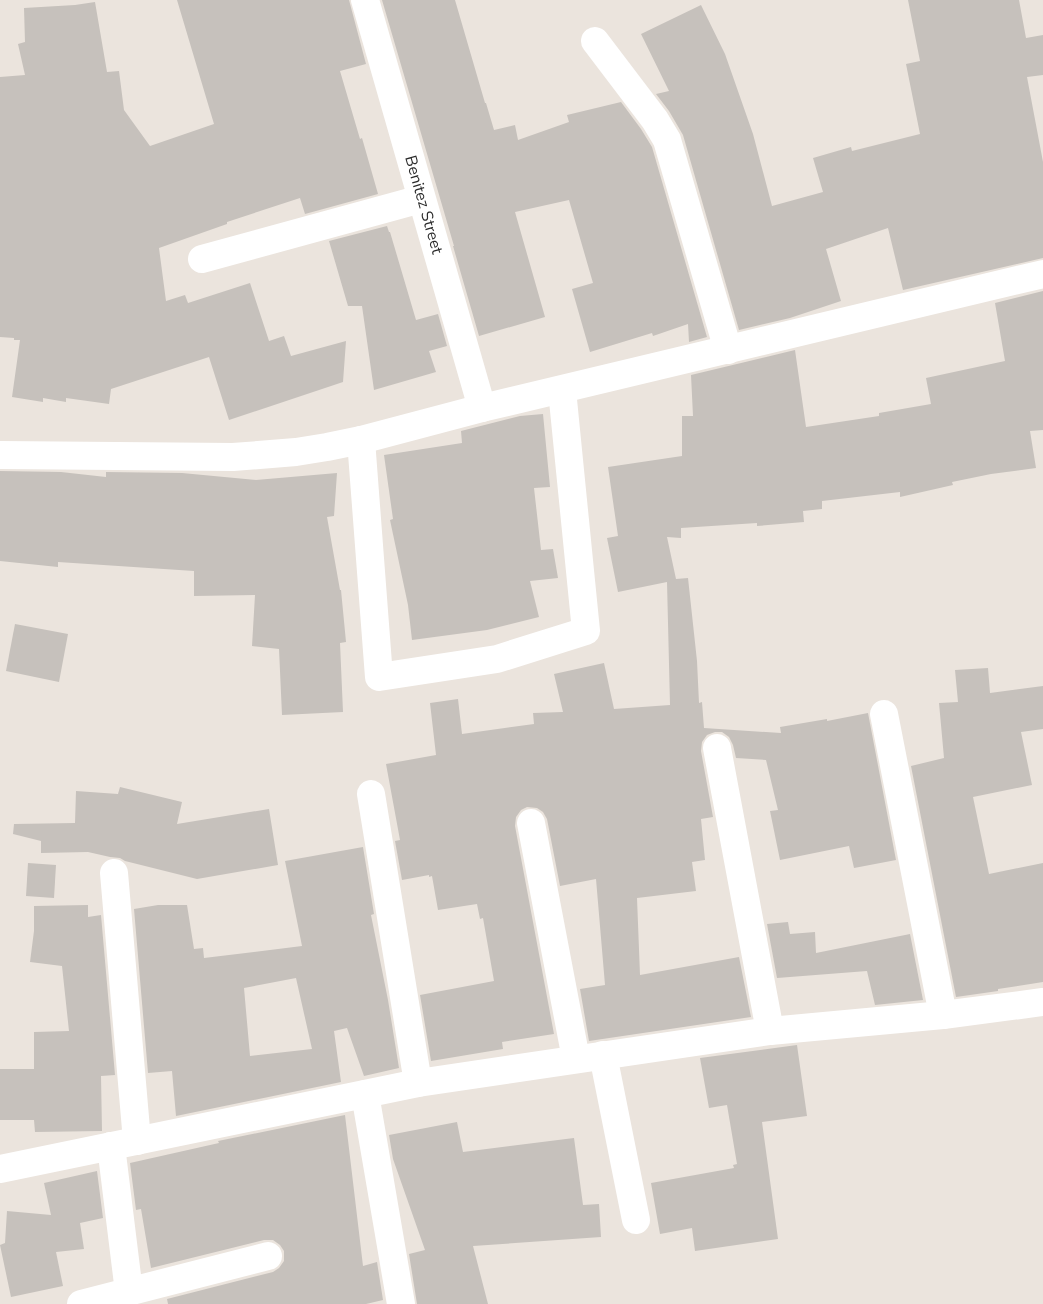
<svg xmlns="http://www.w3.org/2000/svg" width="1043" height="1304" font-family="'Nunito Sans',sans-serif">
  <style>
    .building { fill: #c6c1bc; fill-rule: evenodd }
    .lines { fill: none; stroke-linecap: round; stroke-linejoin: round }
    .minor { stroke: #fff; stroke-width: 28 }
    .labels { text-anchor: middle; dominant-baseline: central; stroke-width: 6; stroke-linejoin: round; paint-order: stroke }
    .street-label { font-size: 16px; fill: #2a2a2a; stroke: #fff }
  </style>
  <rect width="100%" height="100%" fill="#ebe4dd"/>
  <!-- building -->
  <g class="building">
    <path d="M177,0h172l17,64 -26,7 20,68 2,-1 16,56 -73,20 -5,-16 -73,24v2l-68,24 7,53 19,-6 3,8 62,-20 19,58 15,-5 7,20 55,-15 -3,41 -114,38 -20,-63 -98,32 -2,15 -43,-6v4l-23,-4v4l-31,-5 8,-57h-6v-2l-14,-1v-260l25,-2 -7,-31 7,-2 -1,-34 51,-3 20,-3 12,70 12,-1 5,39 26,36 64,-22z"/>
    <path d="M382,0h73l30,103h1l8,27 21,-5 3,15 51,-18 -2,-7 54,-13 20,27 11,18 55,190 -18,5 -1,-18 -35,12 -1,-3 -62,19 -18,-63 21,-6 -24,-83 -54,12 30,105 -66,19 -26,-90h1z"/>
    <path d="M908,0h111l7,38 17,-3v40l-16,2 16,85v96l-140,32 -15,-62 -62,21 15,52 -51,17 -51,12 -56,-195 -14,-24 -13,-17 13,-3 -28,-57 60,-29 24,49 28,80 19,72 51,-14 -10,-34 38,-11 1,4 68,-17 -14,-70 14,-3z"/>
    <path d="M387,226l2,6h1l26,88 22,-6 9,32 -18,5 7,21 -62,18 -12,-84h-14l-19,-65z"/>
    <path d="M1043,291v139l-13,1 6,37 -45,6 -39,8 1,3 -53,12v-5l-78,9v8l-19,2 1,11 -47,4v-3l-76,5v10l-14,-1 9,42 12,-1 9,83 2,42 3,-1 2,26 77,5 -1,-6 47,-8v2l41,-8 28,147 -42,8 -5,-22 -69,14 -10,-49 8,-1 -12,-50 -30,-2 -3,-13 -4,-8 -7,-5h-7l-8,3 -5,7 -1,9 12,66 -12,2 4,41 -13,2 4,29 -59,7 3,77 99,-18 12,60 -162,24 -9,-52 25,-4 -9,-106 -36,7 -13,-67 -4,-7 -6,-4 -10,-1 -6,3 -5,7 -1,9 39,208 -52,8 1,7 -72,12 -11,-66 74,-14 -11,-63 -3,1 -3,-15 -39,6 -6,-34 -3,1v-2l-27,5 -7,-39 5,-1 -14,-76 50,-9 -6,-52 28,-4 4,35 72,-10 -1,-11 30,-1 -9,-38 50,-11 10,46 56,-4 -3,-123 -49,10 -11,-54 11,-2 -10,-69 74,-11v-40h11l-2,-41 104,-25 11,77 73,-11v-3l52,-9 -5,-26 79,-17 -10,-58z"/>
    <path d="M543,414l7,73 -16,1 7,62 12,-1 5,29 -28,3 9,36 -52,13 -75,10 -4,-35 -18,-85 3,-1 -9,-64 78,-12 -1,-12 59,-15z"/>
    <path d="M0,471l61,1 45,5v-5l76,1 74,7 81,-7 -3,43 -7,1 13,73h1l5,52 -6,1 3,69 -61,3 -3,-66 -27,-3 3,-51 -61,1v-25l-136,-9v5l-58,-6z"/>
    <path d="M15,624l53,10 -9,48 -53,-11z"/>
    <path d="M988,668l2,25 53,-7v43l-22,3 11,53 -59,12 16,77 54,-11v119l-45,7v2l-42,6 -45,-231 33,-8 -5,-55 19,-1 -3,-32z"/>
    <path d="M120,787l62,15 -5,22 92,-15 9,56 -81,14 -72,-18 -5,-3 -10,-1 -22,-5 -47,1v-12l-28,-7 1,-10 61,-1 1,-32 42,3z"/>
    <path d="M363,847l11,67 -3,1 17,85 11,68 -35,8 -17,-48 -13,3 7,51 -165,34 -4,-45 -24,2 -14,-164 24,-4h29l7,44 9,-1 1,10 98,-12 -17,-85zM296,978l16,71 -62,7 -6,-68z"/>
    <path d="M28,863l28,2 -2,33 -28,-2z"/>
    <path d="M88,905v12l13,-2 14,160 -14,1 1,55 -67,1 -1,-12h-34v-51h34v-37l35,-1 -7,-65 -32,-4 4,-31v-25z"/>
    <path d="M788,922l2,12 25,-2 1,21 94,-19 13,66 -48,5 -8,-34 -90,7 -10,-54z"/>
    <path d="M797,1045l10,71 -45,6 16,117 -83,12 -3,-23 -32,6 -9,-51 83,-15 -1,-3 4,-1 -10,-59 -18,3 -9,-50z"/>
    <path d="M345,1115l18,151 14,-4 6,38 -17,4h-198l-1,-5 106,-27 6,-4 5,-7v-10l-4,-6 -7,-5h-9l-113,28 -10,-59 -5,1 -6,-47 89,-20 -1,-2z"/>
    <path d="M457,1122l6,30 111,-14 9,67 16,-1 2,33 -128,9 15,58h-71l-8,-50 16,-4 -32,-91 -4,-24z"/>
    <path d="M97,1171l6,47 -23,5 4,26 -28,3 7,34 -52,11 -11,-52 5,-2 2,-32 44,4 -7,-32z"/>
  </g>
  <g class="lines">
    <!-- minor -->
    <g class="minor">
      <path id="s1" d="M365,0l117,408"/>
      <path d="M595,41l60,79 12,20 61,210"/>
      <path d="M202,259l219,-60"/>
      <path d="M361,440l18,237 118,-18 89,-28 -24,-241"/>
      <path d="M0,455l233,2 63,-5 31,-5 34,-7 121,-32 561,-134"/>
      <path d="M884,714l59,301"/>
      <path d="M717,748l53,283"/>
      <path d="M371,794l47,289"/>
      <path d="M531,823l45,236"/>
      <path d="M114,873l23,268"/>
      <path d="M603,1055l33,165"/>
      <path d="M365,1094l36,210"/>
      <path d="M111,1146l18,146"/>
      <path d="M0,1169l418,-86 352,-52 173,-16 100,-13"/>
      <path d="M81,1304l187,-48"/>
    </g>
  </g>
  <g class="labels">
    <!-- street labels -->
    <g class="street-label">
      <text stroke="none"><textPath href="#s1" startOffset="213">Benitez Street</textPath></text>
    </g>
  </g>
</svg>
